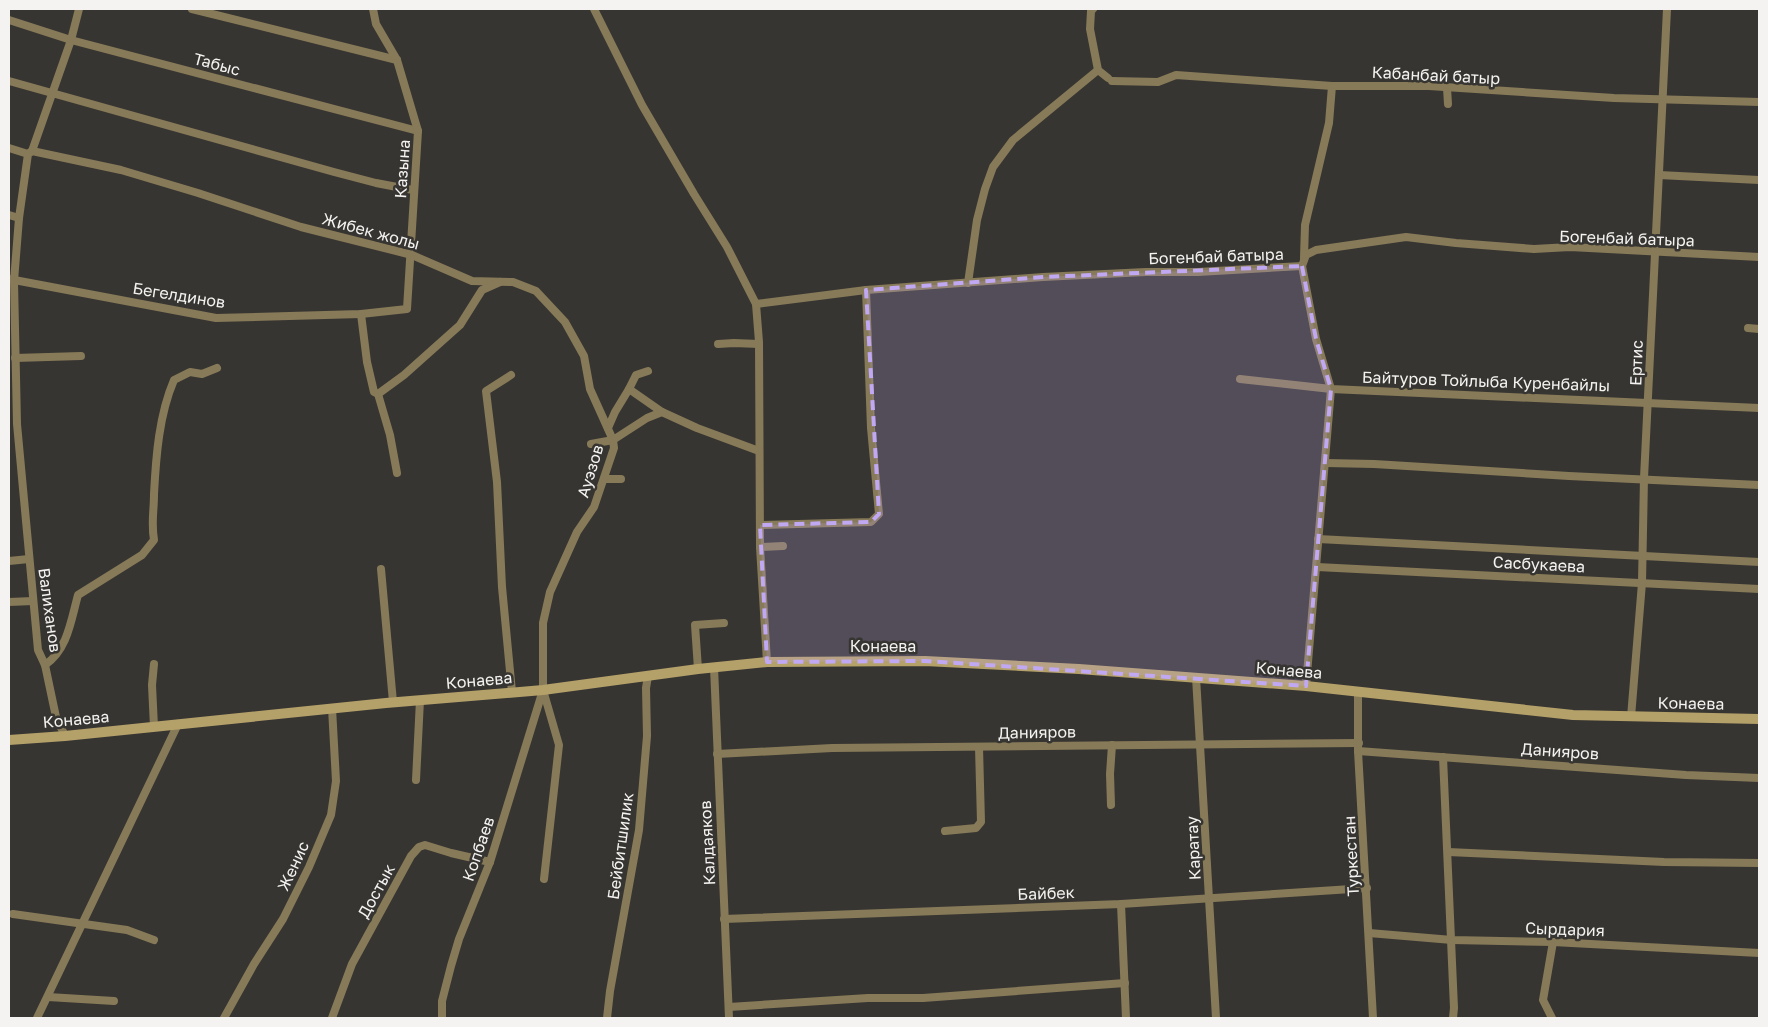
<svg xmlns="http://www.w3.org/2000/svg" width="1768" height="1027" font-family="'Golos Text',sans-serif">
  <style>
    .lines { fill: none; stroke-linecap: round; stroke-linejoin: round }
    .street { stroke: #877a58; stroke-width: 8 }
    .secondary { stroke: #b4a069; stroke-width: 10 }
    .marked { fill: #c1a8f3; fill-opacity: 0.2; stroke: #c1a8f3; stroke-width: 4; stroke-dasharray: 10 6; stroke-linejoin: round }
    .labels { text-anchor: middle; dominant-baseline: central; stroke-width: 5; stroke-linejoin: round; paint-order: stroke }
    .street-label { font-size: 16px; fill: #f4f3f1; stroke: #373532 }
  </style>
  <rect width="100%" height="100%" fill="#373532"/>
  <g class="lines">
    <!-- street -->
    <g class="street">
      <path d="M192,9l205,51"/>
      <path d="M594,9l48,96 52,89 33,53 29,57 3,38 1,205 7,115"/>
      <path d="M1093,9l-2,2 -1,18 8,41 10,8"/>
      <path d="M9,20l62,20 347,91"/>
      <path d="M9,81l325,91 42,11 37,7"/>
      <path d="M1112,81l46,1 18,-7 156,11h97l185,12 145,4"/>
      <path d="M1447,88l1,16"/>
      <path d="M9,148l19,6"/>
      <path d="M32,151l89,19 77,23 103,34 111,28 60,26 41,1 23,9 29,31 19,34 6,33 23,51 -22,4"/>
      <path d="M1659,175l100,5"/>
      <path d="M9,215l10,3"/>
      <path d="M1304,258l1,-33 24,-102 3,-37"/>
      <path d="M1302,266l4,-11 10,-5 90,-13 50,6 78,6 36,-2 189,10"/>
      <path d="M1302,266l14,73 15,50 -25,297"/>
      <path d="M9,279l207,39 145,-4 46,-5 11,-178 -21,-71 -21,-36 -3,-15"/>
      <path d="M968,283l9,-63 8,-31 8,-22 20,-27 85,-70"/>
      <path d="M756,304l110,-14 177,-13 103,-5h52l104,-6"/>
      <path d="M361,314l6,48 7,30 4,2 12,41 7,38"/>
      <path d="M1748,328l11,1"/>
      <path d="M718,344l16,-1 25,1"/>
      <path d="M15,358l66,-2"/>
      <path d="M511,375l-25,16 11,91 5,105 10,105"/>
      <path d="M1240,379l91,10 428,19"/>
      <path d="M629,389l7,-14 12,-4"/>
      <path d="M378,394l26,-19 56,-50 22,-35 18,-8"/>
      <path d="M608,428l7,-16 14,-23 33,23"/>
      <path d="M1326,463l48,1 195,12 190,9"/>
      <path d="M604,479h17"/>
      <path d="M760,525l111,-3 8,-8 -8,-86 -5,-138"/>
      <path d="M1318,539l441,23"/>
      <path d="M760,547l23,-1"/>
      <path d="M9,561l20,-2"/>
      <path d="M1317,567l442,22"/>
      <path d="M381,569l12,133"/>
      <path d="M9,602l24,-1"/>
      <path d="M154,664l-2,21 2,42"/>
      <path d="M45,665c23,-16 26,-45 33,-70l64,-40 12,-15c-3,-18 0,-28 0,-46 2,-38 5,-79 20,-114l16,-8 12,2 15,-6"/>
      <path d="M714,667l15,351"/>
      <path d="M698,669l-3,-44 29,-2"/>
      <path d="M1196,677l20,341"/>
      <path d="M1358,692v59l15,267"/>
      <path d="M1631,717l11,-134 2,-105 23,-469"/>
      <path d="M65,736l-9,-19 -11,-52 -7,-15 -21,-226 -3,-143 5,-63 9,-64 4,-3 39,-111 8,-31"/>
      <path d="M1358,751l328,24 73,3"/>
      <path d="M717,754l115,-6 527,-5"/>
      <path d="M1443,757l11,251 -1,10"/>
      <path d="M416,780l4,-80"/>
      <path d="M1111,805l-1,-31 2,-29"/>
      <path d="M945,831l31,-3 5,-6 -2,-75"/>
      <path d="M1448,852l216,10 95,1"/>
      <path d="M544,879l15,-134 -16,-55v-67l7,-31 27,-60 17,-25 20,-59 -1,-8 34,-22 15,-6 35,16 62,23"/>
      <path d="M1121,904l5,114"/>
      <path d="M13,914l114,16 27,10"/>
      <path d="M724,919l397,-15 246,-16"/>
      <path d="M1369,933l83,7 101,2 206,11"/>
      <path d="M48,997l66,4"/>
      <path d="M729,1007l139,-9h55l202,-15"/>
      <path d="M37,1018l141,-294"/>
      <path d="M224,1018l30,-54 29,-45 26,-52 22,-52 5,-34 -4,-73"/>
      <path d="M332,1018l20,-54 59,-108 8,-9 6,-2 26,8 39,9"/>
      <path d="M442,1018v-17l9,-35 8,-27 31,-77 53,-172"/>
      <path d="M607,1018l3,-27 29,-161 8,-94 -1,-48 2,-12"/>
      <path d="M1552,1018l-9,-18 10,-58"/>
    </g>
    <!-- secondary -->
    <path class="secondary" d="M9,740l56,-4 321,-33 157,-13 155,-21 69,-7 158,-1 154,8 227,17 267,29 186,4"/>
  </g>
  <!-- marked area -->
  <path class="marked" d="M1302,266l14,73 15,50 -25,297 -381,-25 -158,1 -7,-137 111,-3 8,-8 -13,-224 177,-13z"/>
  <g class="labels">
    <!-- street labels -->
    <g class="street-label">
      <text transform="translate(217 64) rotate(15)">Табыс</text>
      <text transform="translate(1436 75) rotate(3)">Кабанбай батыр</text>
      <text transform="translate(402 169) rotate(-86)">Казына</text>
      <text transform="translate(371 231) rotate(15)">Жибек жолы</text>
      <text transform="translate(1627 238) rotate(2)">Богенбай батыра</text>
      <text transform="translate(1216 256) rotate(-2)">Богенбай батыра</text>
      <text transform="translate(179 295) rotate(9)">Бегелдинов</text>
      <text transform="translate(1636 363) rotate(-88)">Ертис</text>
      <text transform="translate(1486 381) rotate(2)">Байтуров Тойлыба Куренбайлы</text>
      <text transform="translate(590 471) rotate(-73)">Ауэзов</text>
      <text transform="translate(1539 564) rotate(3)">Сасбукаева</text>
      <text transform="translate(50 610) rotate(82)">Валиханов</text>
      <text x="883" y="646">Конаева</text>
      <text transform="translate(1289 670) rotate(5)">Конаева</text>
      <text transform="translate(479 680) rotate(-5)">Конаева</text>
      <text transform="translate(1691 703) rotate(1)">Конаева</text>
      <text transform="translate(76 719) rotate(-5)">Конаева</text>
      <text transform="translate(1037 732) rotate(-1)">Данияров</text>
      <text transform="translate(1560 751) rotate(4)">Данияров</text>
      <text transform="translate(707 843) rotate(-93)">Калдаяков</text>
      <text transform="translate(620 846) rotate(-82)">Бейбитшилик</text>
      <text transform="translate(1193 848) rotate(-93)">Каратау</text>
      <text transform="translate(478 849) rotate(-71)">Копбаев</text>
      <text transform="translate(1351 856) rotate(-93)">Туркестан</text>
      <text transform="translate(293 866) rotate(-65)">Женис</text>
      <text transform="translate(376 891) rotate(-61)">Достык</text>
      <text transform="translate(1046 893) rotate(-2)">Байбек</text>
      <text transform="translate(1565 929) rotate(2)">Сырдария</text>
    </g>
  </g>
  <!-- border -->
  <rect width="1768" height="1027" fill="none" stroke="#f4f3f1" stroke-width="20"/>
</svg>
